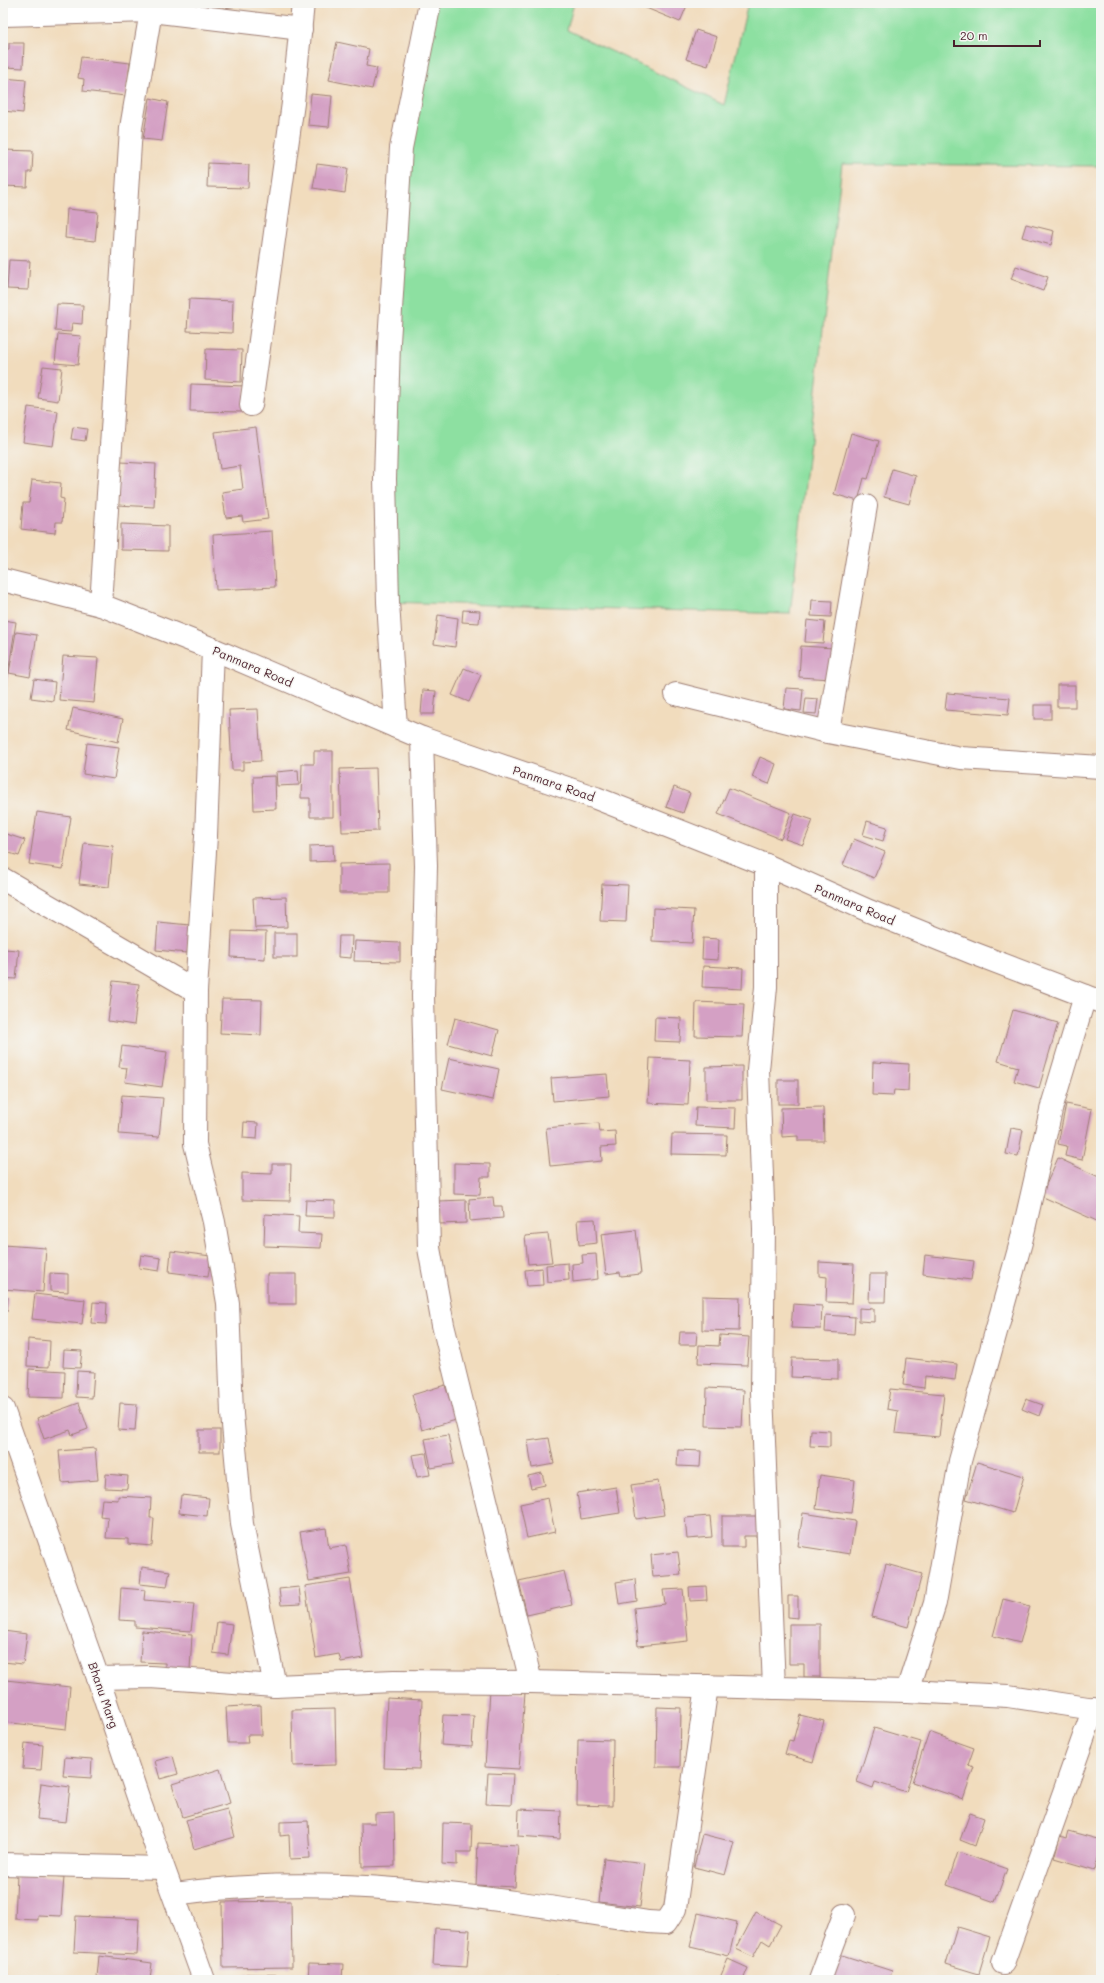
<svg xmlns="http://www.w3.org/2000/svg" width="1104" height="1983" font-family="Mali,sans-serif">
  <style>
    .green { fill: #8de0a1; stroke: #6c8066 }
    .building { fill: #d4a0c4 }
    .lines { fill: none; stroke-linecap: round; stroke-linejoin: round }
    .minor-casing { stroke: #9e7e74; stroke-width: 24 }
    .tertiary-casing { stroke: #9e7e74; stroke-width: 24 }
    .minor { stroke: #fff; stroke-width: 22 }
    .tertiary { stroke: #fff; stroke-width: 22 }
    .labels { text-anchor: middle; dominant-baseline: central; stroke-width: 3; stroke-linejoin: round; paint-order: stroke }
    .street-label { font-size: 12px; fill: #4a1f2b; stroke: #f6f6f2 }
  </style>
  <rect width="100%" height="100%" fill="#f6f6f2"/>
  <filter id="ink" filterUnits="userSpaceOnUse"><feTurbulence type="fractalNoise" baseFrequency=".025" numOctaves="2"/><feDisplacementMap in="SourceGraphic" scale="8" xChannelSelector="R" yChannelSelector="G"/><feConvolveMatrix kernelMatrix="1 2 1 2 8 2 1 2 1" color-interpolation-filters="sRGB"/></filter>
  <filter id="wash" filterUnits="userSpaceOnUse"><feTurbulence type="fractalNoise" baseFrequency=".012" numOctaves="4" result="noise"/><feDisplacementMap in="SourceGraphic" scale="16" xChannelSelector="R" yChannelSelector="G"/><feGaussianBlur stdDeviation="0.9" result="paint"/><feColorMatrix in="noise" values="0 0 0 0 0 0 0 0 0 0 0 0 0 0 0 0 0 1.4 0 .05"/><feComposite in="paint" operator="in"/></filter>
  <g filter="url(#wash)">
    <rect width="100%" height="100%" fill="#f1dcbd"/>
    <!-- green -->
    <path class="green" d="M430,3h144l-7,27 157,75 24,-102h353v163l-259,-2 -52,450 -402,-12 13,-454z"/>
    <g id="blocks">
      <!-- building -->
      <g class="building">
        <path d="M634,3h54l-8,19z"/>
        <path d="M696,30l21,7 -9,29 -22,-7z"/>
        <path d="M337,42l32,7 -3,17 11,2 -5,21 -43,-9z"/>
        <path d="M9,43h15l-1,25 -18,-1 1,-5h-3v-13h6z"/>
        <path d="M81,57l49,6 -4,33 -43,-5 1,-12 -6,-1z"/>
        <path d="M3,78l23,2 -3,33 -20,-2z"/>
        <path d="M311,94l21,2 -3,31 -21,-2z"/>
        <path d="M150,98l18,4 -6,39 -19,-2z"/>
        <path d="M3,150l30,1 -1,21h-4l-1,15 -24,-1z"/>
        <path d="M208,163l41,2 -1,23 -41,-1z"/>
        <path d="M317,164l31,4 -3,25 -32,-5z"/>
        <path d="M67,209l31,3 -3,29 -30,-3z"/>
        <path d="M1026,224l28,7 -3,14 -29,-8z"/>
        <path d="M9,260l21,1 -2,29 -21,-1z"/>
        <path d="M1016,266l32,11 -5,14 -32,-12z"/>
        <path d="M189,299l44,2 -1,32 -45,-2z"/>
        <path d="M57,304l26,1 -1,19 -10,-1 -1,9 -16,-1z"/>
        <path d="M58,334l23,2 -3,29 -23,-2z"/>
        <path d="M206,349l36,1 -1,32 -36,-2z"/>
        <path d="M43,366l19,2 -4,33 -20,-3z"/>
        <path d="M191,384l54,2 -1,26 -54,-1z"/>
        <path d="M28,407l30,4 -5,35 -30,-4z"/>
        <path d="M73,427l14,2 -2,12 -14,-2z"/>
        <path d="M256,427l12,92 -25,3 -1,-6 -16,2 -4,-26 21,-3 -3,-23 -20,3 -5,-37z"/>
        <path d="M851,433l28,8 -11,38 -4,-1 -6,23 -24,-7z"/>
        <path d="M121,462l35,2 -2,43 -36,-2z"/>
        <path d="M892,469l24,7 -7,28 -25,-7z"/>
        <path d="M32,480l29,3 -1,15 4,1 -2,23h-6l-1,11 -34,-4 2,-26h6z"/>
        <path d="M121,524l47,2v25l-47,-1z"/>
        <path d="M272,531l3,56 -59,3 -3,-55z"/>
        <path d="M812,600l20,1 -1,16 -20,-1z"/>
        <path d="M463,610l17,1 -1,12 -17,-1z"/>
        <path d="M438,615l20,3 -3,29 -21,-3z"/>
        <path d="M3,620l13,2 -11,72h-2z"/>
        <path d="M807,620l18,2 -2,21 -18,-1z"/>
        <path d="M16,632l21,3 -7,42 -21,-4z"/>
        <path d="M801,646l33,2 -2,31 -33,-2z"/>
        <path d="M63,656l35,2 -4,45 -35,-3z"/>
        <path d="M464,668l17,7 -12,27 -17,-7z"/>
        <path d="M34,679l21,3 -2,19 -22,-3z"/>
        <rect x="1057" y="685" width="18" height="22"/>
        <path d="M786,688l17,1 -2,22 -17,-2z"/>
        <path d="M423,690l13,1 -2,23h-13z"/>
        <path d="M947,693l63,5 -2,17 -63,-5z"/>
        <path d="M806,698l12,1 -2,15 -12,-1z"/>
        <rect x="1034" y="705" width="17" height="14"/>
        <path d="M73,708l50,11 -5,23 -50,-12z"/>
        <path d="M258,709l3,52 -18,1v8h-11l-3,-60z"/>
        <path d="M87,743l32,4 -5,32 -31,-5z"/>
        <path d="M314,751h19v66h-23v-19h-9l1,-34h12z"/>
        <path d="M760,757l16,7 -7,20 -17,-7z"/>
        <path d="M376,768l2,63 -36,1 -2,-63z"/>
        <path d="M298,770l1,15 -22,1 -1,-14z"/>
        <path d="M275,776l1,33 -22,1 -1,-33z"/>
        <path d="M674,787l16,6 -7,20 -17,-6z"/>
        <path d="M729,788l62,25 -10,26 -63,-25z"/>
        <path d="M37,812l34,5 -8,52 -34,-5z"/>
        <path d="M795,814l18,6 -10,25 -18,-6z"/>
        <path d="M867,821l20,6 -4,14 -20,-6z"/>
        <path d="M3,833l22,7 -6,16 -16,-5z"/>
        <path d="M854,839l31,13 -11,26 -31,-13z"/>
        <path d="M84,843l29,3 -4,41 -30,-3z"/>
        <path d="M333,845l1,16 -24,1v-16z"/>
        <path d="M389,863v30h-50v-29z"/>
        <path d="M602,884l26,1 -2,37 -26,-1z"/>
        <path d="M286,897l1,30 -32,1 -2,-30z"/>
        <path d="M653,908l41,2 -2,33 -40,-2z"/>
        <path d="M158,922l32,3 -3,28 -31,-3z"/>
        <path d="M232,931l34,1 -1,27 -34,-2z"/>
        <rect x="274" y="933" width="23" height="24"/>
        <path d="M339,936h13l-1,22 -13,-1z"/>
        <path d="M703,938l16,1 -1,21 -16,-1z"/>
        <path d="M355,941l45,2v19l-46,-1z"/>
        <path d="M3,949l16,1 -3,29 -13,-1z"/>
        <path d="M703,966l40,2 -1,21 -40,-2z"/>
        <path d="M113,981l26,3 -5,41 -26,-4z"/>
        <path d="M222,999l40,1 -1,35 -41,-2z"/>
        <path d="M696,1002l48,2 -2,33 -47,-1z"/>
        <path d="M1013,1010l45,13 -19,65 -25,-7 4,-14 -20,-6z"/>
        <path d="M655,1017l26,1 -1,24 -26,-1z"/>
        <path d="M455,1018l44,12 -7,26 -44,-12z"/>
        <path d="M122,1046l45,6 -5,35 -37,-5 2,-14 -8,-1z"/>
        <path d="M449,1058l50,11 -6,31 -51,-11z"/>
        <path d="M650,1058l40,2 -2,45 -40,-2z"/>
        <path d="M873,1062l36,2 -1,27 -14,-1 -1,6 -21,-1z"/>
        <path d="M742,1066v34h-36v-33z"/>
        <path d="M607,1074l2,22 -56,5 -2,-23z"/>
        <rect x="778" y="1080" width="20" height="24"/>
        <path d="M122,1095l41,3 -4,39 -40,-3z"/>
        <path d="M1066,1104l26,5 -10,51 -17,-4 2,-10 -9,-2z"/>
        <path d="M696,1107l40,1 -1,20 -40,-2z"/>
        <path d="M823,1107l1,34h-26v-5l-16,1 -1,-29z"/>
        <path d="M244,1122l14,1 -1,16 -14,-1z"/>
        <path d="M599,1123l1,9 15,-1 1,15 -15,1 1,14 -52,5 -4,-38z"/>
        <path d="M1011,1128l12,2 -5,26 -12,-2z"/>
        <path d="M672,1134l55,1 -1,20 -55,-1z"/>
        <path d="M1058,1158l43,20v39l-2,5 -58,-26z"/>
        <path d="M454,1163l36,1v13h-9l-1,18 -26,-1z"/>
        <path d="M272,1164h19l-1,37 -48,-1v-27l30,1z"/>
        <path d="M493,1197l1,9h8l1,12 -33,3 -1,-22z"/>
        <path d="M306,1200l29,1v16l-30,-1z"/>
        <path d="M466,1200v23l-27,1 -1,-23z"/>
        <path d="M265,1214l34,2 -1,17 24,1 -1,14 -57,-2z"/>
        <path d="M595,1219l2,24 -18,2 -2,-25z"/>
        <path d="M636,1230l5,44 -20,2 -1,-4 -14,2 -5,-40z"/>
        <path d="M548,1234l4,28 -24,2 -3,-28z"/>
        <path d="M3,1245l43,3 -3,44 -40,-3z"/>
        <path d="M171,1251l40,5 -3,21 -39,-5z"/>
        <path d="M596,1254l2,25 -25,3 -1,-18 11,-1 -1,-8z"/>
        <path d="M141,1255l20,3 -2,13 -20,-3z"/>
        <path d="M925,1255l49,6 -3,19 -48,-6z"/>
        <path d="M819,1262l35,2 -2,39 -26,-1 1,-25 -8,-1z"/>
        <path d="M568,1263l1,17 -22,2 -1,-17z"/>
        <path d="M542,1268l1,17 -16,1 -2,-16z"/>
        <path d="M50,1273l18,1v18l-18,-1z"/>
        <rect x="267" y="1274" width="29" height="30"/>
        <path d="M870,1274h16l-1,28h-16z"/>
        <path d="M35,1294l50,6 -3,24 -50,-5z"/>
        <path d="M3,1296l5,1 -1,15h-4z"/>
        <path d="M702,1296l38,1 -1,34 -37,-1z"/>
        <path d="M93,1302l14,1 -1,21 -15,-1z"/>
        <path d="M793,1304l29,2 -1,23 -30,-1z"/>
        <path d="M859,1308l15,1v13l-15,-1z"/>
        <path d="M826,1315l29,2 -1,17 -29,-2z"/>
        <path d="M680,1332h17l-1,13h-17z"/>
        <path d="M720,1335l29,2 -2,28 -49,-2 1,-18 20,1z"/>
        <path d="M28,1339l22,2 -1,26 -22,-1z"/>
        <path d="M64,1350l18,1 -2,17 -17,-1z"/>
        <path d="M792,1358l46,1v20l-47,-2z"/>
        <path d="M906,1358l51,6 -2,16 -30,-4 -1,12 -21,-3z"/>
        <path d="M29,1369l36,2 -1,27 -36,-1z"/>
        <path d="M77,1371l17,1 -2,26 -16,-1z"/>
        <path d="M445,1385l11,35 -34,10 -10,-35z"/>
        <path d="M707,1388l37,2 -2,37 -36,-1z"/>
        <path d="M890,1389l54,5 -5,43 -44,-4 3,-22 -11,-2z"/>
        <path d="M1026,1399l17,6 -4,11 -17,-7z"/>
        <path d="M79,1403l9,26 -16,6 -2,-5 -26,9 -7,-21z"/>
        <path d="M120,1403l17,1 -2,27 -17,-1z"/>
        <rect x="199" y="1430" width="21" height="22"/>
        <path d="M811,1430l19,1v16l-20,-1z"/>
        <path d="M448,1435l6,29 -23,4 -6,-29z"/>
        <path d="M549,1438l5,26 -22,4 -4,-27z"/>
        <path d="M95,1448l3,32 -36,3 -3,-32z"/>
        <path d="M678,1450l23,1 -1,16 -23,-1z"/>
        <path d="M426,1453l4,22 -13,2 -5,-22z"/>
        <path d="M977,1462l47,14 -11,37 -47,-14z"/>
        <path d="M542,1473l3,12 -14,3 -3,-12z"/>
        <path d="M106,1474l22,2 -1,13 -22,-1z"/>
        <path d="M820,1475l35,5 -4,33 -35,-4z"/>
        <path d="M658,1481l6,34 -28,4 -5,-34z"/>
        <path d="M616,1487l4,26 -39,6 -4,-26z"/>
        <path d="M181,1495l28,3 -2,18 -28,-3z"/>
        <path d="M118,1496l33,2 -1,20h4l-2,28 -24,-2v-5l-22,-1 2,-21 -8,-1 2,-17 16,1z"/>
        <path d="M548,1498l7,34 -28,6 -7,-34z"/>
        <path d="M803,1513l52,8 -5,33 -52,-8z"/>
        <path d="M710,1516l2,21 -25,2 -2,-21z"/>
        <path d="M722,1516h39v20h-17v11h-22z"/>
        <path d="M326,1528l3,20 17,-3 5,29 -42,7 -9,-49z"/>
        <path d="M678,1552l3,23 -28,2 -2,-22z"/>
        <path d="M886,1564l36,10 -14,53 -36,-10z"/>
        <path d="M142,1567l28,4 -3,16 -27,-3z"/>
        <path d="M564,1571l8,34 -45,10 -8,-34z"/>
        <path d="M350,1579l13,79 -22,4 -2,-8 -23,4 -11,-72z"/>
        <path d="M635,1579l2,22 -18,3 -3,-22z"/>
        <path d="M706,1586l1,14 -17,1 -1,-14z"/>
        <path d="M299,1587l2,17 -20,1 -2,-16z"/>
        <path d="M121,1588l24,2 -1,10 50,4 -3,27 -56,-4v-6l-16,-1z"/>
        <path d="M683,1589l5,52 -50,5 -4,-38 31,-4 -2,-14z"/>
        <path d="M788,1596h10v22l-10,-1z"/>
        <path d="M1003,1599l27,7 -10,37 -27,-7z"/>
        <path d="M217,1622l15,2 -4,31 -15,-2z"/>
        <path d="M789,1624h31v53h-16v-13h-15z"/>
        <path d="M3,1631l24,3 -4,30 -20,-2z"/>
        <path d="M142,1631l50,4 -2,35 -25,-1v-6l-25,-1z"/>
        <path d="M6,1680l64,7 -4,42 -63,-7z"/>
        <path d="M490,1691l35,2 -6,76 -34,-2z"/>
        <path d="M387,1698l35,2 -3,69 -35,-1z"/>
        <path d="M261,1705l1,30h-15l1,8h-20l-2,-36z"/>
        <path d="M657,1707l24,1 -1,59h-24z"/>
        <path d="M335,1709l1,56 -43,1 -1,-56z"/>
        <path d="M443,1715l31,1 -2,31 -31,-2z"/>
        <path d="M800,1715l24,6 -11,41 -28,-8 4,-14 4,1z"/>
        <path d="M874,1728l47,14 -15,50 -31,-10 -2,6 -16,-6z"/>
        <path d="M929,1732l45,16 -6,17 6,2 -11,32 -51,-17z"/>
        <path d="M578,1739l35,1 -1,66 -35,-1z"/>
        <path d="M25,1743l18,2 -2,25 -18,-1z"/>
        <path d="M173,1756l5,18 -18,5 -5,-18z"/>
        <path d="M65,1757l27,2 -1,19 -28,-2z"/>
        <path d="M220,1769l10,34 -47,14 -11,-33z"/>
        <path d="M488,1773l25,1 -2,31 -25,-1z"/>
        <path d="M41,1783l29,4 -4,35 -29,-3z"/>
        <path d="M227,1809l8,28 -41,12 -8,-29z"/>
        <path d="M519,1809l42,2 -1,28 -42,-3z"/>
        <path d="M394,1813l1,53 -33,1 -1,-44h14v-9z"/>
        <path d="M970,1813l14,5 -9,28 -15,-6z"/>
        <path d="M308,1821l2,37 -20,1 -1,-24 -9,1v-14z"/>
        <path d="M443,1823l29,1 -1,28h-14v13l-15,-1z"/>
        <path d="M1068,1831l33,9v7l-6,23 -41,-12 6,-22 6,2z"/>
        <path d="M702,1834l32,8 -9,33 -31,-8z"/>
        <path d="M478,1843l40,2 -3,42 -39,-2z"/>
        <path d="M958,1852l49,17 -12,33 -48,-17z"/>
        <path d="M604,1858l41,5 -5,44 -41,-5z"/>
        <path d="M17,1874l47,3 -3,39 -23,-1v5l-23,-1z"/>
        <path d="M291,1901l1,66 -69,1 -1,-66z"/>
        <path d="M756,1912l25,13 -11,20 -8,-5 -9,17 -17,-8z"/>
        <path d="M698,1913l39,9 -8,34 -39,-9z"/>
        <path d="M76,1916l63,3 -2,36 -63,-3z"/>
        <path d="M957,1927l33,10 -11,37 -33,-10z"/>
        <path d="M435,1928l35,2 -3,37 -34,-2z"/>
        <path d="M839,1954l53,17 -3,9 -58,-1z"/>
        <path d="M99,1956l53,7 -2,17h-32l-21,-3z"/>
        <path d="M728,1959l20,9 -5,12h-24z"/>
        <path d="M309,1963l34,1 -1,16h-34z"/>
        <path d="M246,1974l43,1v5h-43z"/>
        <path d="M556,1976l24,3v1h-25z"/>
      </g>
    </g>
  </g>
  <g filter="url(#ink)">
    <use href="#blocks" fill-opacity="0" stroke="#9e7e74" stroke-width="1"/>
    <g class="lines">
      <defs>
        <g id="minor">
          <path d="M3,15l148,-4 150,18"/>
          <path d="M251,405l42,-302 10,-100"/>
          <path d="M101,605l30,-477 20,-117"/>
          <path d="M213,649l-7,187 -10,155 -1,153 19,78 14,81 4,111 10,110 33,162"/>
          <path d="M676,694l152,38 133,26 140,9"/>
          <path d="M396,727l-8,-125 -3,-123 4,-137 12,-194 29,-145"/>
          <path d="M828,732l38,-226"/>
          <path d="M422,738l4,128 -3,130 6,252 14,77 88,357"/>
          <path d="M766,865v122l-8,83 6,159 -2,163 12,296"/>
          <path d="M3,879l193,112"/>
          <path d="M3,1409l95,269 41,122 65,180"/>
          <path d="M98,1678l52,-1 125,9 119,-5 137,1 376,9 101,5 93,14"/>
          <path d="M907,1691l28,-88 25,-142 61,-219 31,-136 33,-110"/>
          <path d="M3,1864l160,4"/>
          <path d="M174,1894c158,-23 318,4 474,28l18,1 9,-14 32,-223"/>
          <path d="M1003,1963l91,-255"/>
          <path d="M820,1980l24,-65"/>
        </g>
        <path id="tertiary" d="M3,580l98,25 112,44 209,89 174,60 170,67 103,46 104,42 128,49"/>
      </defs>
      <!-- minor casing -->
      <use href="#minor" class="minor-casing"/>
      <!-- tertiary casing -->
      <use href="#tertiary" class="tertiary-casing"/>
      <!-- minor -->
      <use href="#minor" class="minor"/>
      <!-- tertiary -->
      <use href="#tertiary" class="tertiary"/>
    </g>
  </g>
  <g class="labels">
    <!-- street labels -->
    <g class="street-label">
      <text transform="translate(253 666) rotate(23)">Panmara Road</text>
      <text transform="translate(554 783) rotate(19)">Panmara Road</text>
      <text transform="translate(855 904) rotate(23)">Panmara Road</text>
      <text transform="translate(104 1695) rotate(71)">Bhanu Marg</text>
    </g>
  </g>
  <!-- margin -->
  <rect width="1104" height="1983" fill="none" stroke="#f6f6f2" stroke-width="16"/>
  <!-- scale -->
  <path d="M954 40v6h86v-6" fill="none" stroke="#4a1f2b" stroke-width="2"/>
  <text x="960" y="40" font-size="12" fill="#4a1f2b" stroke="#f6f6f2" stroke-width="3" paint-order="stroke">20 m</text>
</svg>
